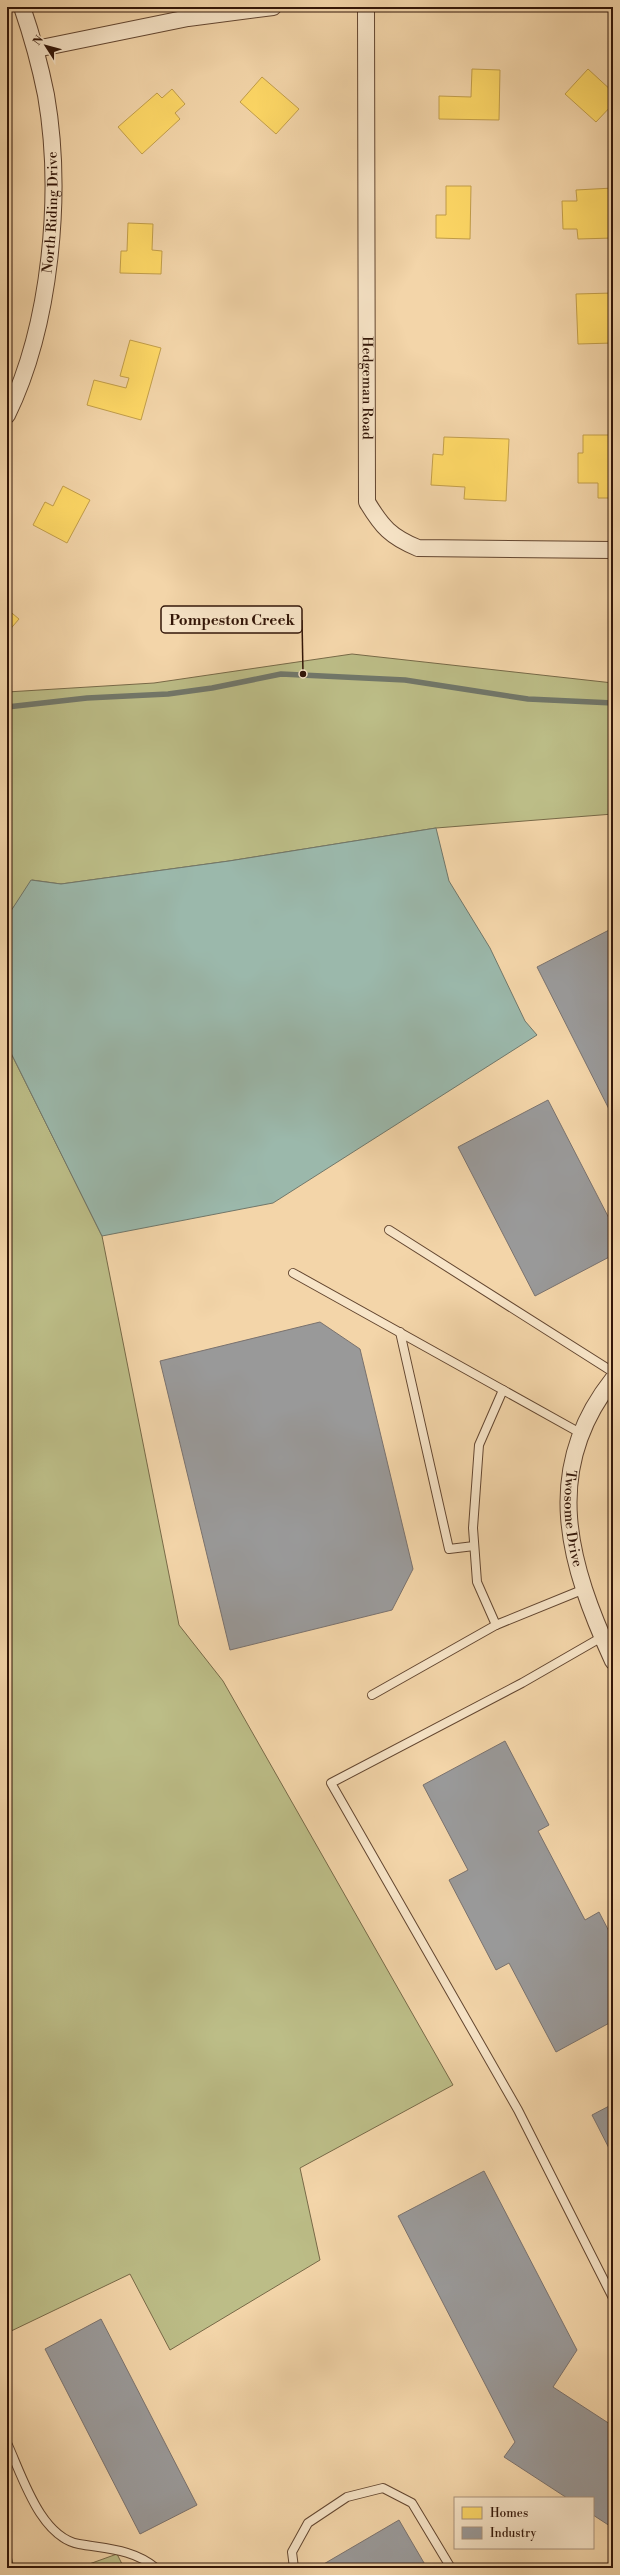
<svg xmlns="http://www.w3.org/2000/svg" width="620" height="2575" font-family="'Libre Bodoni',serif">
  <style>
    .green { fill: #bcbd87; stroke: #786a48 }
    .water { fill: #9bb8ab; stroke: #71776a }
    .homes { fill: #ffd966; stroke: #c29e4a }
    .industry { fill: #999; stroke: #7a726e }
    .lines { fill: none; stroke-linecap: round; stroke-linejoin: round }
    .stream { stroke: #71776a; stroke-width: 5.5 }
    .service-casing { stroke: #634630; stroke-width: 10 }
    .minor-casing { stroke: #634630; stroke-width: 18 }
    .service { stroke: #f7e4c7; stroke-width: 8 }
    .minor { stroke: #f7e4c7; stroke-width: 16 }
    .labels { text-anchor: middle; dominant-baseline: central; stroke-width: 4; stroke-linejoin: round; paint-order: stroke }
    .street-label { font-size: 14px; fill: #331608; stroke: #f7e4c7 }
    .leader { fill: none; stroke: #331608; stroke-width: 1.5 }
    .callout-dot { fill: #331608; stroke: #f7e4c7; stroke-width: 1.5 }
    .callout { fill: #f7e4c7; stroke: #331608; stroke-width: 1.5 }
    .callout-label { font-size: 15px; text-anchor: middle; font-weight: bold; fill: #331608 }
  </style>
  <rect width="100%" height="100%" fill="#f3d5a9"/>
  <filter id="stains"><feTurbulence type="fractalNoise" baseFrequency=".005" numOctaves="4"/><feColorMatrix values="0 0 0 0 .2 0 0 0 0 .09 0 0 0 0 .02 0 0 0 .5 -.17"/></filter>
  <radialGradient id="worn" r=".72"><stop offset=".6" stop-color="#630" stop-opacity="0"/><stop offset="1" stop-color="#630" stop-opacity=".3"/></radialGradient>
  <!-- green -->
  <g class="green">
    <path d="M352,654l261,29v131l-177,14 -207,33 -168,23 -29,-4 -25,37v-225l147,-9z"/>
    <path d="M7,1045l95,191 77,389 44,56 230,404 -153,83 20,92 -150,90 -40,-76 -123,59z"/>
    <path d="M7,2540l7,28h-7z"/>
    <path d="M117,2554l7,14h-46z"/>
  </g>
  <!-- water -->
  <path class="water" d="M436,828l13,53 41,67 35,73 12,14 -264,168 -171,33 -95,-191v-128l24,-37 30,4 168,-23z"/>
  <!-- homes -->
  <g class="homes">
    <path d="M472,69l28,1 -1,50 -60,-1v-23l32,1z"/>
    <path d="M588,69l25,23v12l-17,18 -31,-28z"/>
    <path d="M262,77l37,32 -23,25 -36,-32z"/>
    <path d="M172,89l13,15 -10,9 5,6 -38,35 -24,-27 39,-34 5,5z"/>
    <path d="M446,186h25l-1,53 -34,-1v-23h10z"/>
    <path d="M613,188v50l-35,1 -1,-10h-14l-1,-28h15l-1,-11z"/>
    <path d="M128,223l25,1 -1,26 10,1 -1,23 -41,-1 1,-22h6z"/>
    <path d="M613,293v50l-35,1 -2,-50z"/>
    <path d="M130,340l31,8 -20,72 -54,-15 7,-25 32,8 3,-10 -9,-2z"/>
    <path d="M583,435h30v63h-15v-15h-20v-30h5z"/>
    <path d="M444,437l65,2 -3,62 -42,-2 1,-12 -34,-2 2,-31 10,1z"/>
    <path d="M63,486l27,14 -23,43 -34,-18 12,-23 8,4z"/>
    <path d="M7,609l12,10 -12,14z"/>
  </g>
  <!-- industry -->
  <g class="industry">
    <path d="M613,928v189l-76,-150z"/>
    <path d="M548,1100l65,126v29l-78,41 -77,-149z"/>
    <path d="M320,1322l40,27 53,220 -21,41 -162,40 -70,-289z"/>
    <path d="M505,1741l44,84 -11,6 47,89 14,-8 14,27v82l-57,31 -47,-89 -13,7 -47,-90 19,-10 -45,-85z"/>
    <path d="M613,2104v52l-21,-41z"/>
    <path d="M484,2171l93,179 -24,37 60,39v102l-20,-13v-17h-26l-63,-41 11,-15 -117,-226z"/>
    <path d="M101,2319l96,186 -57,29 -95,-185z"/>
    <path d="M399,2520l28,48h-104l-1,-3z"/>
  </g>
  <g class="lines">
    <!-- stream -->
    <path class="stream" d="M7,707l80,-9 81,-4 44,-6 69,-14 124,6 123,19 85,4"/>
    <defs>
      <g id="service">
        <path d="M389,1230l224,142"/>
        <path d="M293,1273l289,161"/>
        <path d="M400,1332l49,217 25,-3"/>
        <path d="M503,1390l-24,55 -6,83 4,54 19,43 86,-35"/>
        <path d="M602,1637l-80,46 -191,100 187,327 95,188"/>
        <path d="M372,1695l124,-70"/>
        <path d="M7,2443c15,32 33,94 72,101 28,5 54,5 77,24"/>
        <path d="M294,2568l-2,-16 16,-29 39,-26 36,-9 29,15 39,65"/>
      </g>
      <g id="minor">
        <path id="s1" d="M366,7l1,495c15,25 24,35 51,46l195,2"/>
        <path d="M36,49l152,-31 85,-11"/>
        <path id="s2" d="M7,415c44,-90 56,-222 39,-320 -6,-30 -14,-59 -24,-88"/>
        <path id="s3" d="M613,1379c-73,92 -44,186 0,282"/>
      </g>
    </defs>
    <!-- service casing -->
    <use href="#service" class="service-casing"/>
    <!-- minor casing -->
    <use href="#minor" class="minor-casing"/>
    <!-- service -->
    <use href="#service" class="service"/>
    <!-- minor -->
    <use href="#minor" class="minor"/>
  </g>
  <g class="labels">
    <!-- street labels -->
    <g class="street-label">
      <text stroke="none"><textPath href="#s2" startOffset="209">North Riding Drive</textPath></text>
      <text stroke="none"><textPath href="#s1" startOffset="381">Hedgeman Road</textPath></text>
      <text stroke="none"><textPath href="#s3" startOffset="150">Twosome Drive</textPath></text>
    </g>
  </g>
  <!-- callouts -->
  <path class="leader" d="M303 674L302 620"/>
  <circle class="callout-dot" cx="303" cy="674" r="4"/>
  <rect class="callout" x="161" y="606" width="141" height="27" rx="4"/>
  <g class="callout-label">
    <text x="232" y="625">Pompeston Creek</text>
  </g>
  <!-- margin -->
  <rect width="620" height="2575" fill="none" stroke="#f3d5a9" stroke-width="24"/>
  <rect x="8" y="8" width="604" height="2559" fill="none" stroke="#331608" stroke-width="2"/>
  <rect x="12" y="12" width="596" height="2551" fill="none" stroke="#331608"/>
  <!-- legend -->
  <rect x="454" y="2497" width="140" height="52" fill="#f7e4c7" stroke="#a9927b"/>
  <rect x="462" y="2507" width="20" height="12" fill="#ffd966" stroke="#a9927b"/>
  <text x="490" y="2517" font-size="12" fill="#331608">Homes</text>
  <rect x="462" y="2527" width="20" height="12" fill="#999999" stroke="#a9927b"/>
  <text x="490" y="2537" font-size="12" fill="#331608">Industry</text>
  <!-- north arrow -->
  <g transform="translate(46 46) rotate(306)" stroke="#f7e4c7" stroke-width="3" paint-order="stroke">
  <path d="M0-3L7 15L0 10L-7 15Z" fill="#331608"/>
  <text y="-6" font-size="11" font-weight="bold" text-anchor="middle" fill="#331608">N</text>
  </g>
  <rect width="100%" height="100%" filter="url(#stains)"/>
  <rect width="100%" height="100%" fill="url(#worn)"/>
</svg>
